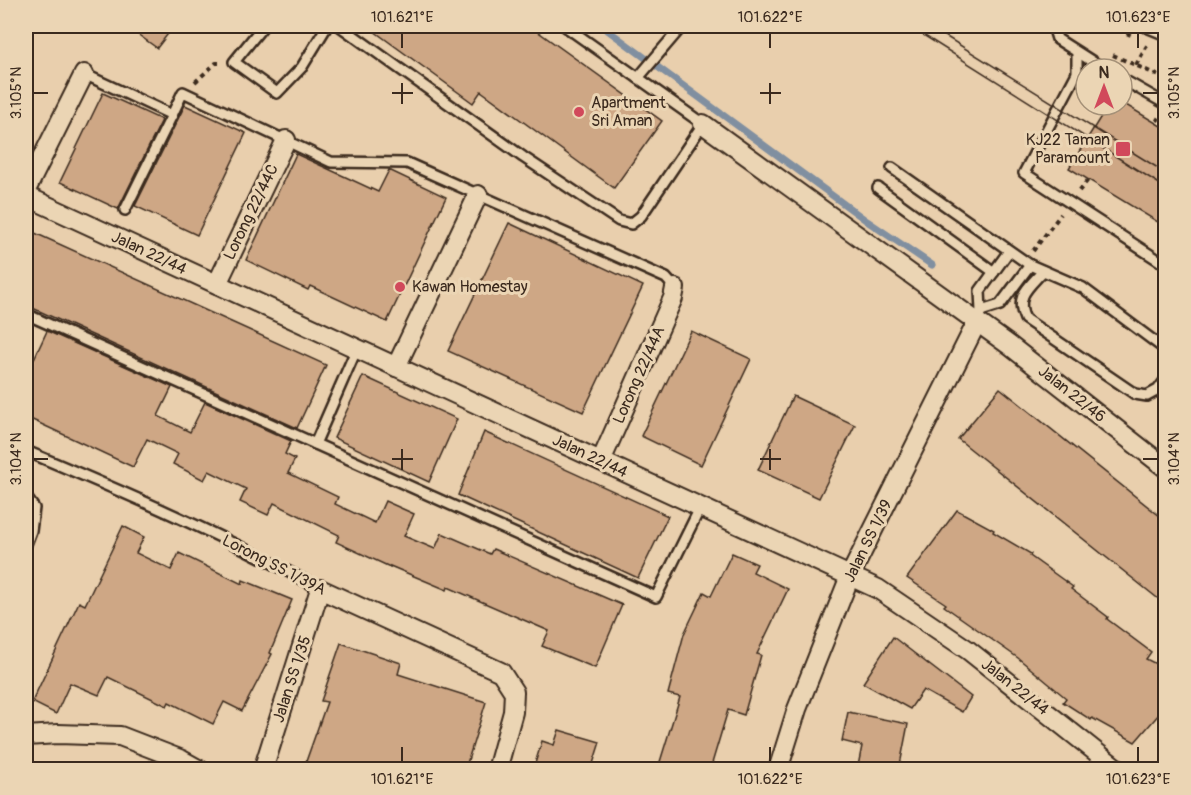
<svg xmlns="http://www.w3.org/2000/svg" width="1191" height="795" font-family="Pangolin,sans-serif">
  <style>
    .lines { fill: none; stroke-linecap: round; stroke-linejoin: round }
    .stream { stroke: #808fa0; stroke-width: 7 }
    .building { fill: #cea785; stroke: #3b2a1e; stroke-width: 1.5 }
    .service-casing { stroke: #3b2a1e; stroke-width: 14 }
    .minor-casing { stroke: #3b2a1e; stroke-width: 22 }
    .path { stroke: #3b2a1e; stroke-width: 4; stroke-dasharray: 4.5 4.5; stroke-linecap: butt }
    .service { stroke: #ebd5b4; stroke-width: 9 }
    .minor { stroke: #ebd5b4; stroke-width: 18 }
    .tram { stroke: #3b2a1e; stroke-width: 1.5 }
    .ticks { fill: none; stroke: #3b2a1e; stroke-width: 2 }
    .poi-dot { fill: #d1495b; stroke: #ebd5b4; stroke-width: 2 }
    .labels { text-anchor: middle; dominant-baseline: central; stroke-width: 6; stroke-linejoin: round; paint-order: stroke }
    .poi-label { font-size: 16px; fill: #3b2a1e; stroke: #ebd5b4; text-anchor: start }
    .street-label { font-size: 16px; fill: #3b2a1e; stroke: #ebd5b4 }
    .neatline { fill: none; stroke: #3b2a1e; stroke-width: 2 }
    .ticks-label { font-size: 15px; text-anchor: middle; fill: #3b2a1e }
  </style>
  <rect width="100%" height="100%" fill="#e9cfad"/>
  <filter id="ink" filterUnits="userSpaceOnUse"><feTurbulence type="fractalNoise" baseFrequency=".0167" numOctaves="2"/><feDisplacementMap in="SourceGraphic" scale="12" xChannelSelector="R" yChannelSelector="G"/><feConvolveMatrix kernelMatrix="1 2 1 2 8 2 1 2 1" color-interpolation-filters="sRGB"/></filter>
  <g filter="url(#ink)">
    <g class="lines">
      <!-- stream -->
      <path class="stream" d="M602,26l265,195 65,44"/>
    </g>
    <!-- building -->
    <g class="building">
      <path d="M126,26h48l-17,22z"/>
      <path d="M367,26h163l132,95 -48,67 -133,-97 -8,12z"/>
      <path d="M103,93l59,27 -44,89 -58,-27z"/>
      <path d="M185,105l61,28 -49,102 -62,-29z"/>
      <path d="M1108,105h18l40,24v98l-97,-59z"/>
      <path d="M296,154l82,38 11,-22 57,27 -59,125 -77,-36 -2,4 -62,-30z"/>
      <path d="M509,223l134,63 -60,126 -135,-61z"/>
      <path d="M26,229l300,136 -29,63 -271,-123z"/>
      <path d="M47,331l125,56 -14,29 32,16 15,-30 86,39 -6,13 10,5 -7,14 50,24 -3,7 40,19 10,-22 29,13 -10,22 31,13 7,-16 48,21 3,-5 129,56 -27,63 -53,-22 7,-15 -101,-44 -1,3 -57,-24v1l-54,-25 3,-7 -65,-32 -6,12 -28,-13 6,-13 -37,-18 -5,9 -31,-16 5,-10 -31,-15 -14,28 -107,-50v-41z"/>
      <path d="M691,331l60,28 -50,106 -60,-29z"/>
      <path d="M363,376l94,43 -28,63 -95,-44z"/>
      <path d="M1000,388l166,133v84l-208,-166z"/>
      <path d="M793,396l62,29 -36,73 -61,-28z"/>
      <path d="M484,432l184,84 -30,62 -180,-83z"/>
      <path d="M957,510l37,20 -1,2 38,22 -1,2 43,31 -2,2 37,28 -1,2 44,33 -5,7 20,10v37l-31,36 -43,-24 -1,2 -28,-18 3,-4 -48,-40 -74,-52 2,-2 -39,-26z"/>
      <path d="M123,526l21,11 -8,16 35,17 8,-17 63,31 1,-4 49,20 -22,53 2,1 -30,57 -18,-9 -11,22 -44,-22 -2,4 -59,-29 -9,18 -29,-12 -14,31 -24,-12 47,-100 6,3z"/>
      <path d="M732,553l25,11 -4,8 35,17 -31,65 4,1 -17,60 -16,-5 -18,60h-36l-15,-5 21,-68 -12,-3 16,-60 20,-42 7,4z"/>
      <path d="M893,637l78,60 -9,15 -39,-22 -13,19 -47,-26z"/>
      <path d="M341,643l60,20 -3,11 88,28 -21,68h-162l24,-68 -6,-1z"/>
      <path d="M848,712l60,12 -9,46h-24l-17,-4 4,-20 -20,-5z"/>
      <path d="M559,730l41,12 -9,28h-58l9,-29 12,4z"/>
    </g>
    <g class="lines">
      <defs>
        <g id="service">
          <path d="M263,26l-29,36 43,31 25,-26 25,-41"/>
          <path d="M340,26l183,131 96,64 12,3 10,-8 62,-92 -138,-98"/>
          <path d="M1053,26l4,13 47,30"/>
          <path d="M1144,26l22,9"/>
          <path d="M1077,53v20l-53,100 142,92"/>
          <path d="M84,74l88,41 11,-23 148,70 76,1 259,115 9,10"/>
          <path d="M638,78l40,-47"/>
          <path d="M1122,79l44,25"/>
          <path d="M892,168l138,97 53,23 83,62"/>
          <path d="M878,188l116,84"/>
          <path d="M125,210l47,-95"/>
          <path d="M1043,271c-14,16 -29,25 -18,48l110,75 12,2 11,-6 8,-11"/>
          <path d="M981,311l19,-6 30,-40"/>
          <path d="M26,314l630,283 44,-89"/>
          <path d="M977,322l4,-11 -1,-20 29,-40"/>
          <path d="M315,444l42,-96"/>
          <path d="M26,451c100,42 200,85 294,138"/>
          <path d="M26,497l8,11 -3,23 -5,13"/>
        </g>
        <g id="minor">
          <path d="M703,124l306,221 157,123"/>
          <path d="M26,190l58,-116"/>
          <path d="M26,196l852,393 90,61 147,117 7,3"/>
          <path d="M217,284l69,-144"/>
          <path d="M396,367l82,-172"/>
          <path d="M601,461l72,-163 2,-10"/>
          <path d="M26,736l32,-2 62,2 62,24 18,10"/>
          <path d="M263,770l57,-181 181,83 13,20 -1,20 -16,58"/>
          <path d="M778,770l19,-61 53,-133 127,-254"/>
        </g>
      </defs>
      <!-- service casing -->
      <use href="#service" class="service-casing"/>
      <!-- minor casing -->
      <use href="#minor" class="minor-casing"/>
      <!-- path -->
      <g class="path">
        <path d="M1110,26l21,9"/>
        <path d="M1113,55l53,24"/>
        <path d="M1136,65l13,-23"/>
        <path d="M195,82l21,-19h3"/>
        <path d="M1156,118l10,6"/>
        <path d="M1079,191l9,-11"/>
        <path d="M1033,251l28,-37"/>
      </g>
      <!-- service -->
      <use href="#service" class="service"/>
      <!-- minor -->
      <use href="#minor" class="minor"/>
      <!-- tram -->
      <g class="tram">
        <path d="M909,26l257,162"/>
        <path d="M929,26l237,147"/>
      </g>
    </g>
  </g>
  <!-- ticks -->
  <path class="ticks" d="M402,33v15M770,33v15M1138,33v15M402,83v21M770,83v21M33,93h15M392,93h21M760,93h21M1143,93h15M402,449v21M770,449v21M33,459h15M392,459h21M760,459h21M1143,459h15M402,747v15M770,747v15M1138,747v15"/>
  <!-- markers -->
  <g class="poi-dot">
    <circle cx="579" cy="112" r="6"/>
    <rect x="1115" y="141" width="16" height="16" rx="3"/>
    <circle cx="400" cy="287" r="6"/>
  </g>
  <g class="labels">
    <!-- poi labels -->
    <g class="poi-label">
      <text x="591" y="103">Apartment<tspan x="591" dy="18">Sri Aman</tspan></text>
      <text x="1110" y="140" text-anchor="end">KJ22 Taman<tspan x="1110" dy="18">Paramount</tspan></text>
      <text x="412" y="287">Kawan Homestay</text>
    </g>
    <!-- street labels -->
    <g class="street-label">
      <text transform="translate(251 212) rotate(-64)">Lorong 22/44C</text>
      <text transform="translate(149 253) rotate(25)">Jalan 22/44</text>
      <text transform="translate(639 375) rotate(-66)">Lorong 22/44A</text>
      <text transform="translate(1072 394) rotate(38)">Jalan 22/46</text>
      <text transform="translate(590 456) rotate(25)">Jalan 22/44</text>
      <text transform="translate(868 541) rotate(-64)">Jalan SS 1/39</text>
      <text transform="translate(274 565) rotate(27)">Lorong SS 1/39A</text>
      <text transform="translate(292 679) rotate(-72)">Jalan SS 1/35</text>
      <text transform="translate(1015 687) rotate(38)">Jalan 22/44</text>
    </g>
  </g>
  <!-- margin -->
  <rect width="1191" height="795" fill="none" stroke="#ebd5b4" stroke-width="66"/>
  <!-- north arrow -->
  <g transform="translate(1104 87)"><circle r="28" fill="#ebd5b4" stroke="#a59178" stroke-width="1.5"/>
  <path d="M0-4.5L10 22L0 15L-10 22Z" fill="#d1495b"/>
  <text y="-9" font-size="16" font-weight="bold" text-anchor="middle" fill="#3b2a1e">N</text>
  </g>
  <rect x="33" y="33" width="1125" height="729" class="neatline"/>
  <g class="ticks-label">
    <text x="402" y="22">101.621°E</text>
    <text x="770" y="22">101.622°E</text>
    <text x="1138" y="22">101.623°E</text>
    <text transform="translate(16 93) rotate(-90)" y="5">3.105°N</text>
    <text transform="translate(1174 93) rotate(-90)" y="5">3.105°N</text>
    <text transform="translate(16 459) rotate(-90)" y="5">3.104°N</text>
    <text transform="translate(1174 459) rotate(-90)" y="5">3.104°N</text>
    <text x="402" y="784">101.621°E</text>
    <text x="770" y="784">101.622°E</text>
    <text x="1138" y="784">101.623°E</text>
  </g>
</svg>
